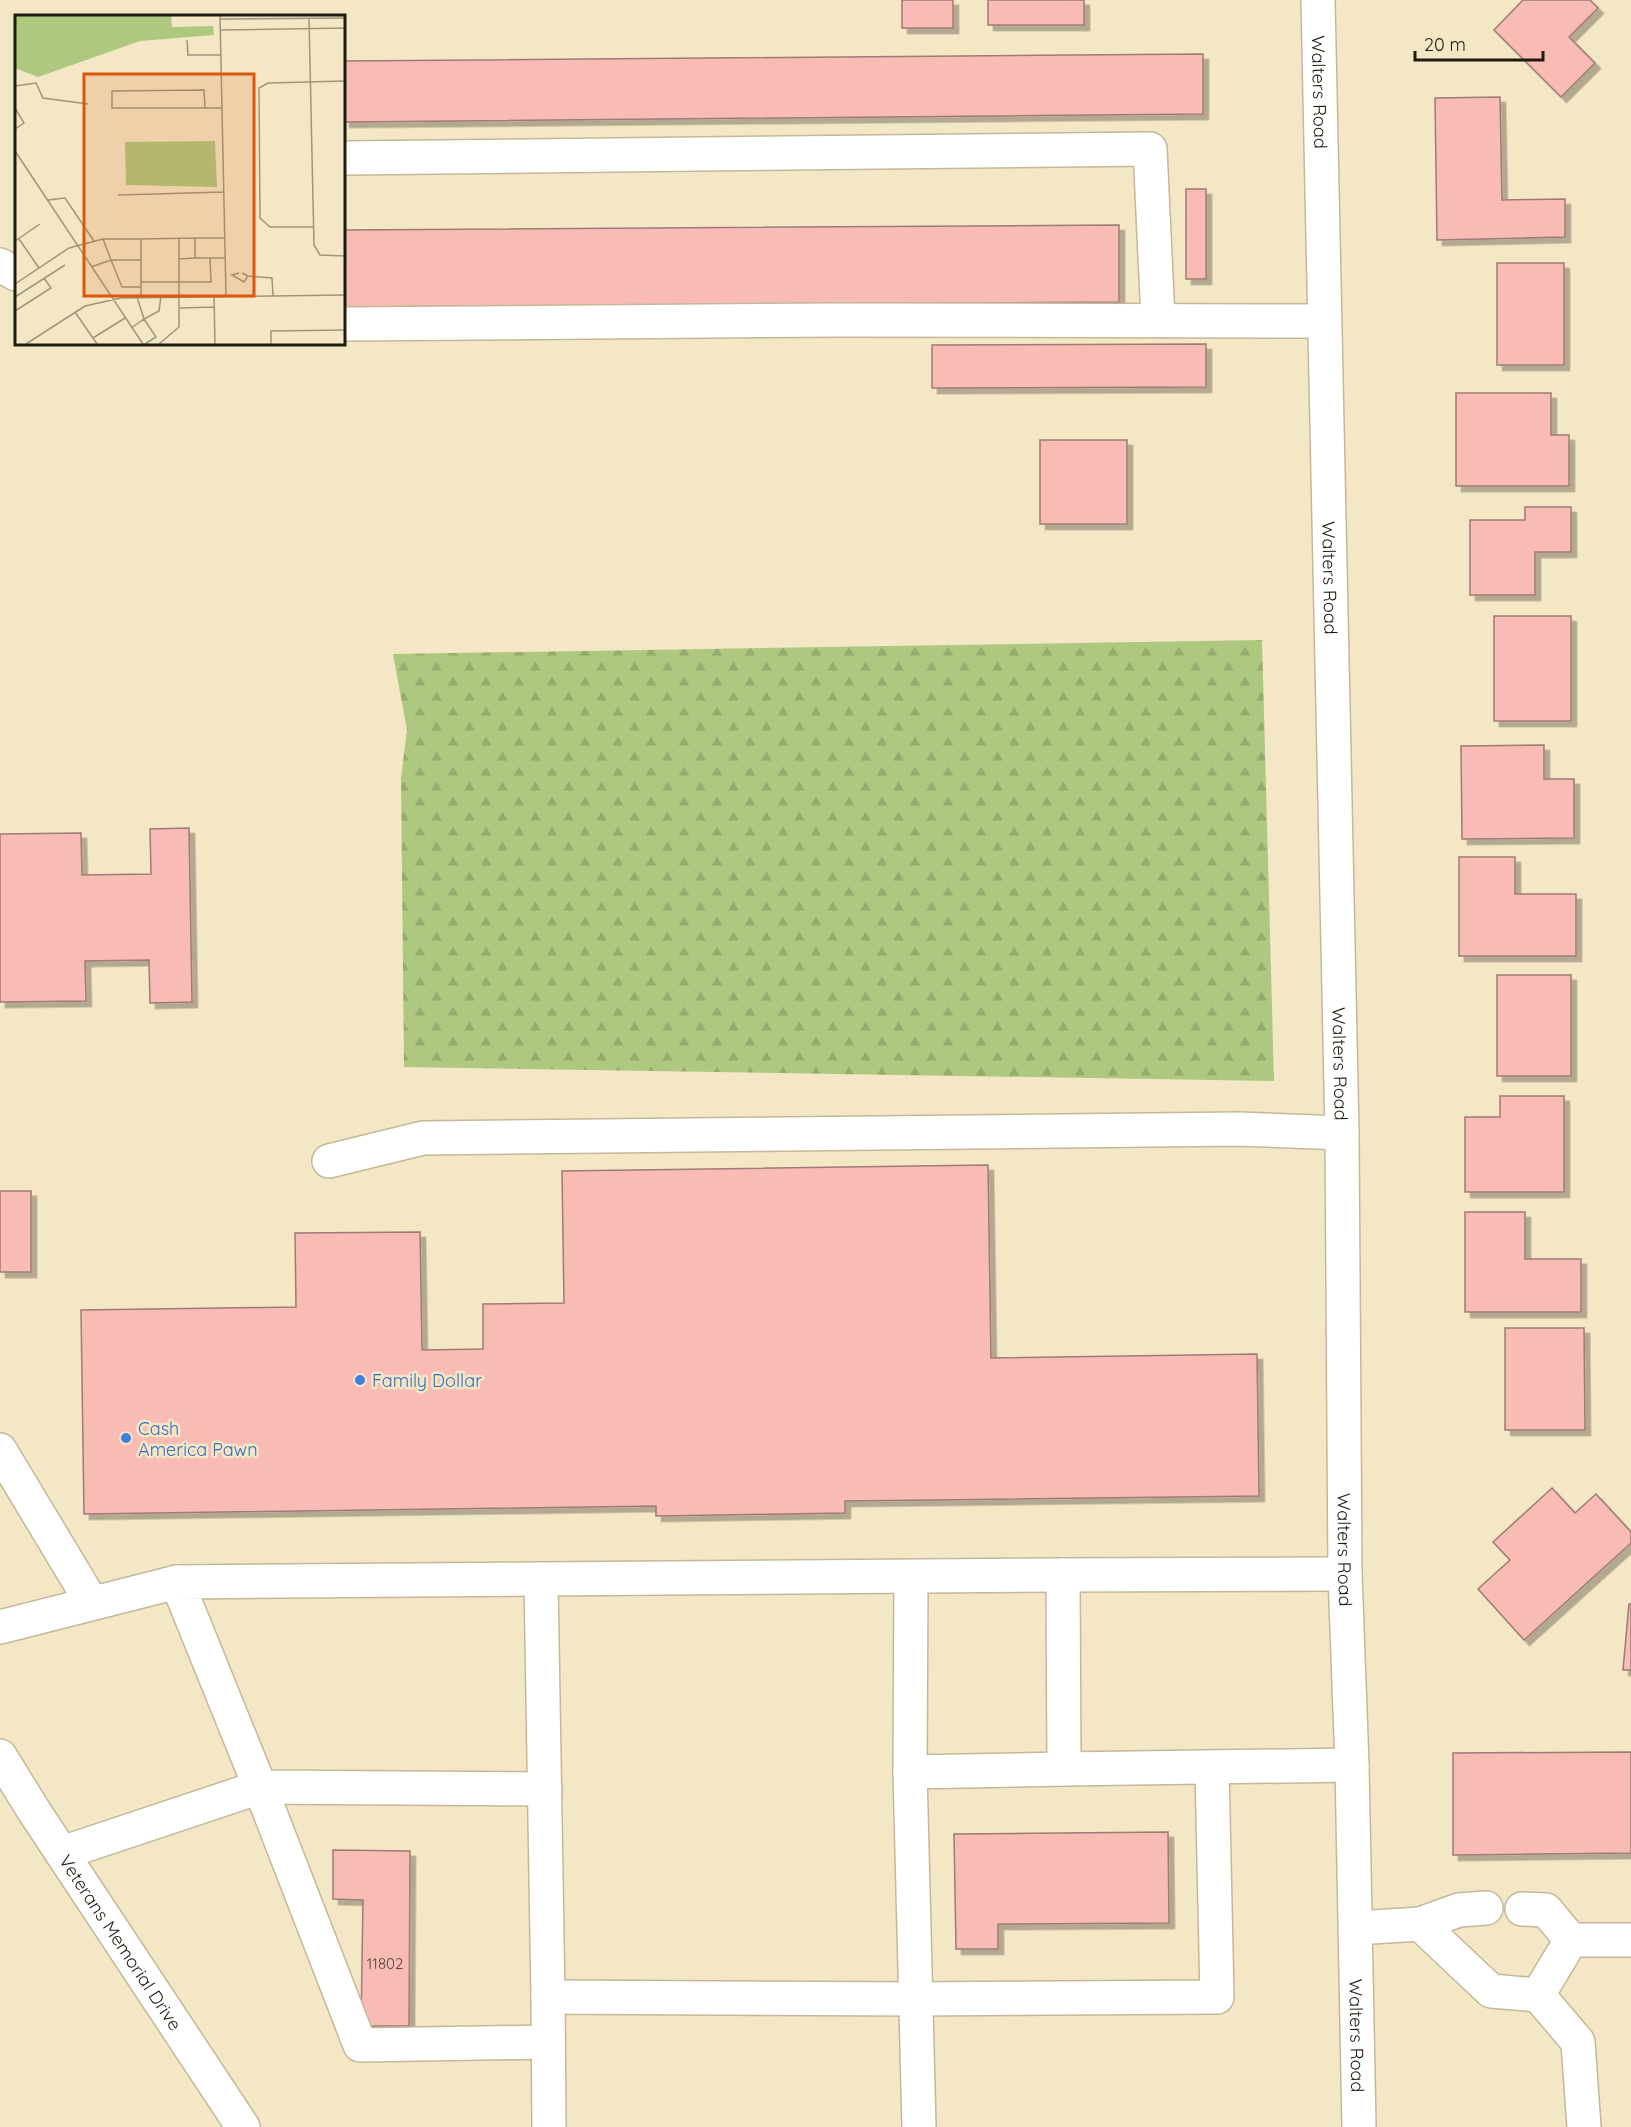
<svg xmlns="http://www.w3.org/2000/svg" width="1631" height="2127" font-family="Quicksand,sans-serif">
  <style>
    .forest { fill: url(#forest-firs) }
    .building { fill: #f9bcb4; stroke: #9f7a76; stroke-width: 1.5; filter: url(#shadow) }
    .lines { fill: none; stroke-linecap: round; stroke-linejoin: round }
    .minor-casing { stroke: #c4b898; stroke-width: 36 }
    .major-casing { stroke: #c4b898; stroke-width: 36 }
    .minor { stroke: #fff; stroke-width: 33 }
    .major { stroke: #fff; stroke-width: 33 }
    .shop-dot { fill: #3f7fe0; stroke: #f3e7c5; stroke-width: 2 }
    .labels { text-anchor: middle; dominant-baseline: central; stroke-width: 5; stroke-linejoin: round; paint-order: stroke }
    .number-label { font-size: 15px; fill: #564238 }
    .street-label { font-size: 18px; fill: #1f1a0e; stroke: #f3e7c5 }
    .shop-label { font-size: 18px; fill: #366cbe; stroke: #f3e7c5; text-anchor: start }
    .inset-road { fill: none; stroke: #9e957c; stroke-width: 1.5 }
    .view { fill: #de560c; fill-opacity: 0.15; stroke: #de560c; stroke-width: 3 }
    .inset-edge { fill: none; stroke: #1f1a0e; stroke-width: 3 }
  </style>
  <defs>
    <pattern id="forest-firs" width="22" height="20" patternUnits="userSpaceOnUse" patternTransform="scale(1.5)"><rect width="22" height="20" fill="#afc87f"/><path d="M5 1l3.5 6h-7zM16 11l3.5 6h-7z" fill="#96ab6d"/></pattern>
    <filter id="shadow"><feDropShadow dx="5.5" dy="5.5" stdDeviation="0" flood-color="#0004"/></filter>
  </defs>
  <rect width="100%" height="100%" fill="#f3e7c5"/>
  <!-- forest -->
  <path class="forest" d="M1262,640l12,441 -870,-14 -3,-289 6,-48 -14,-76z"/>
  <!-- building -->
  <g class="building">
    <rect x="902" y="0" width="51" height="28"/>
    <rect x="988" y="0" width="96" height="25"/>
    <path d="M1523,0h67l8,8 -29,29 26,26 -34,34 -67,-67z"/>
    <path d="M1203,54v60l-859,8v-61z"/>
    <path d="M1500,97l2,103 63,-1v38l-128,3 -2,-142z"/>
    <rect x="1186" y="189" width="20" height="90"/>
    <path d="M1119,225v77l-775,5v-77z"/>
    <rect x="1497" y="263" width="67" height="102"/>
    <path d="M1206,344v43l-274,1v-43z"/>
    <path d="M1456,393h95v42h18v51h-113z"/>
    <rect x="1040" y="440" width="87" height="84"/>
    <path d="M1525,507h46v45h-36v43h-65v-75h55z"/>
    <rect x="1494" y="616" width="77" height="105"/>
    <path d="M1544,745v34h30v59l-112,1 -1,-93z"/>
    <path d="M189,828l3,174 -42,1 -1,-43 -64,1 1,40 -86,1v-168l81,-1 1,42 69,-1 -1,-45z"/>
    <path d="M1459,857h56v37h61v62h-117z"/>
    <rect x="1497" y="975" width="74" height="101"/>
    <path d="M1500,1096h64v96h-99v-75h35z"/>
    <path d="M988,1165l3,193 266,-4 2,142 -414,5v12l-189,3v-10l-572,8 -3,-204 215,-3 -1,-74 125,-1 2,118 61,-1v-45l81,-1 -2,-132z"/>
    <rect x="0" y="1191" width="31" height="81"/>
    <path d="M1465,1212h60v47h56v53h-116z"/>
    <path d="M1505,1328h79l1,102h-80z"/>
    <path d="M1552,1488l23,25 21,-19 35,38v11l-107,97 -46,-51 32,-29 -17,-18z"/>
    <path d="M1629,1604h2v66h-8z"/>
    <path d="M1631,1752v101l-178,2v-102z"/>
    <path d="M1168,1832l1,91 -171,1v25h-42l-2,-115z"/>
    <path d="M333,1850l77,1 -1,175h-48l2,-126 -30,-1z"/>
  </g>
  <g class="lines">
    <defs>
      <g id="minor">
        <path id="s1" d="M1318,0l24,1133 3,441 7,191 7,362"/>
        <path d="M344,158l806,-9 8,171"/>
        <path d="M0,265l16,9"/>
        <path d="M344,324l494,-4 486,1"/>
        <path d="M329,1161l94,-23 816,-9 103,4"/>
        <path d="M0,1450l92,153"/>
        <path d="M1345,1574l-282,1 1,194 288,-4"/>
        <path d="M541,1579l-364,3 83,205 285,2"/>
        <path d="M0,1627l177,-45"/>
        <path d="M910,1772l1,-195"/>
        <path d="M62,1853l198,-66 100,258 188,-3"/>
        <path d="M1486,1908l-27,2 -39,14 71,67 47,4 33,-55 -25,-30 -24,-1"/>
        <path d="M1356,1928l64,-4"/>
        <path d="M1571,1940h60"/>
        <path d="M1538,1995l40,47 6,85"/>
        <path d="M548,1997l-7,-418 522,-4"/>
        <path d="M549,2127l-1,-130 368,2 301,-2 -5,-229"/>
        <path d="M919,2127l-9,-355 154,-3"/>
      </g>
      <g id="major">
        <path id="s2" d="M0,1756l34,55 209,316"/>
      </g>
    </defs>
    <!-- minor casing -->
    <use href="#minor" class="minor-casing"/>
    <!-- major casing -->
    <use href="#major" class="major-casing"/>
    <!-- minor -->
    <use href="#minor" class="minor"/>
    <!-- major -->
    <use href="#major" class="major"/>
  </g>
  <!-- markers -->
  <g class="shop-dot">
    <circle cx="360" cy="1380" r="6"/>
    <circle cx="126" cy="1438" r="6"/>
  </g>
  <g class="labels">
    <!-- number labels -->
    <g class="number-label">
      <text x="385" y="1963">11802</text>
    </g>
    <!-- street labels -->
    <g class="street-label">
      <text stroke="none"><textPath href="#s1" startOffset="92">Walters Road</textPath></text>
      <text stroke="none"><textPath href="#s1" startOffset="578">Walters Road</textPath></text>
      <text stroke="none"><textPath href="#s1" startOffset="1064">Walters Road</textPath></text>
      <text stroke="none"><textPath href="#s1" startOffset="1550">Walters Road</textPath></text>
      <text stroke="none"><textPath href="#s2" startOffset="222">Veterans Memorial Drive</textPath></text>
      <text stroke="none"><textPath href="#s1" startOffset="2036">Walters Road</textPath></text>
    </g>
    <!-- shop labels -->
    <g class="shop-label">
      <text x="372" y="1380">Family Dollar</text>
      <text x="138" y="1428">Cash<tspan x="138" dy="21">America Pawn</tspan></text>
    </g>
  </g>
  <!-- overview -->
  <g transform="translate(15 15)">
    <rect width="330" height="330" fill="#f3e7c5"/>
    <path d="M0,1h156l1,11 41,-1 1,9 -74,6 -102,36 -23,-9zM200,126l2,46 -91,-2 -1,-43z" fill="#afc87f"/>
    <path class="inset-road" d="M205,1l6,280M205,4l125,-1M294,4l5,226 6,10 25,1M205,15l125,-2M172,25l1,15h33M0,71l21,-3 7,15 45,6M0,93l9,15 -9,6M190,93l-1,-18 -92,1v17h110M0,136l128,193M103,180l106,-3M33,185l17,-2 29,43M299,212h-44l-10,-9 -1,-130 9,-5 77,-2M209,223h-29v20h30M4,224l20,29M126,224h-38l8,21h30M0,226l25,-17M164,244v-21M76,252l20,-7 11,27h19M224,258l-7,2 12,7 4,-6 -6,-3M233,261l24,2 1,18M126,267v-43l54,-1M0,269l54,-36 34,-9M199,281l1,48M0,282l50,-32M126,282v-15h70l-1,-24M165,293l34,-1M0,296l36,-23 -7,-10M60,297l22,32M116,313l13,-9 -7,-22M78,323l32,-20M11,329l59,-38 36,-8 224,-3M130,329l11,-7 -12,-18 15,-8 2,-15M144,329l20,-17v-68l16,-1M256,329v-13l74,-1"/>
    <path class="view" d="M69,59h170v222h-170z"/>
    <rect width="330" height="330" class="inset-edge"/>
  </g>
  <!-- scale -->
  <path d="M1415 51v9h128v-9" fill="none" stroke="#1f1a0e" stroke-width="3"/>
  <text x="1424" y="51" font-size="18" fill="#1f1a0e" stroke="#f3e7c5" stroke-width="4.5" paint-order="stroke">20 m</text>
</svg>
